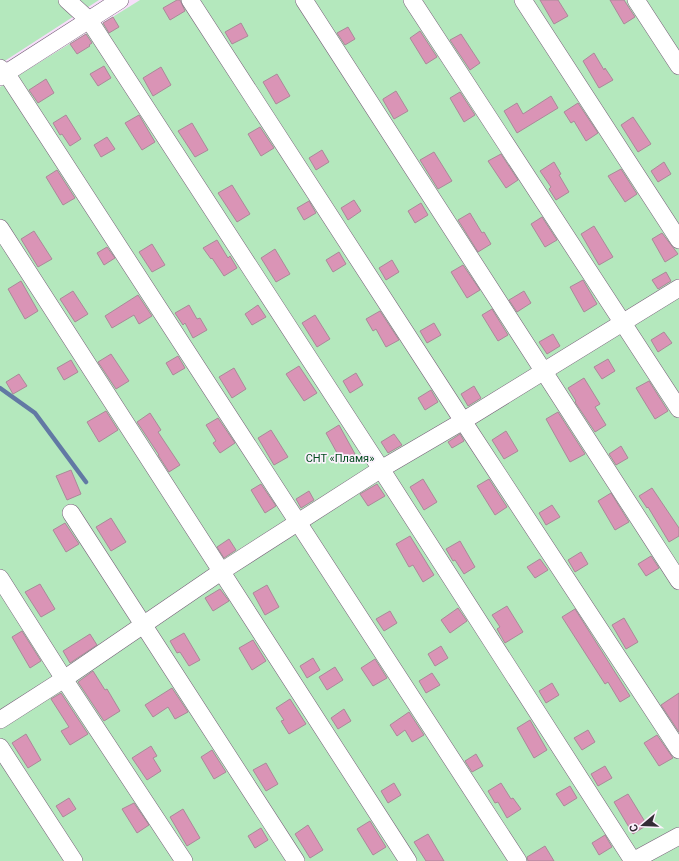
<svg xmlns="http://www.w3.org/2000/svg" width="679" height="861" font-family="Roboto,sans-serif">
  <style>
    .green { fill: #b4e8bd }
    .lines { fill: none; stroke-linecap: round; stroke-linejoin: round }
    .stream { stroke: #6279a4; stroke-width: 4.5 }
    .building { fill: #da94b6; stroke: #aa8998 }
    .minor-casing { stroke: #776179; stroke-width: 18 }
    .minor { stroke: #fff; stroke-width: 17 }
    .labels { text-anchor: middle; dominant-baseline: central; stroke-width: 3.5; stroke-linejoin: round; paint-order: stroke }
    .park-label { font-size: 11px; fill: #024b1e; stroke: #fcf2fd }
  </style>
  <rect width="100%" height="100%" fill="#f7dffa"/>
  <!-- green -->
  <g class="green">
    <path d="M0,0h99l-99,64z"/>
    <path d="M140,0h539v861h-679v-774z"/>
  </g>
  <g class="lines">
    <!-- stream -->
    <path class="stream" d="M0,388l35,25 51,69"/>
  </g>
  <!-- building -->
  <g class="building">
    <path d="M177,0h3l5,11 -15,9 -7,-12z"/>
    <path d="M540,0h18l10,16 -14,8z"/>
    <path d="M610,0h14l11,17 -11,7z"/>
    <path d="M113,17l6,10 -10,6 -6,-10z"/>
    <path d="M241,23l7,13 -16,8 -7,-12z"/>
    <path d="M348,27l7,12 -10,6 -8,-12z"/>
    <path d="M420,31l17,26 -11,7 -16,-26z"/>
    <path d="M86,34l6,9 -3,2 1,1 -13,8 -7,-10z"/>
    <path d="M461,34l19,29 -10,7 -20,-30z"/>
    <path d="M594,53l10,17 1,-2 8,12 -14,8 -16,-27z"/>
    <path d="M104,66l7,12 -13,8 -8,-12z"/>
    <path d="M161,67l10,18 -18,11 -10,-18z"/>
    <path d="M277,74l13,22 -14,8 -13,-22z"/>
    <path d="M46,79l8,14 -16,10 -9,-13z"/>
    <path d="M396,91l12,20 -14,8 -11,-19v-1z"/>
    <path d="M460,92l15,23 -11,7 -14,-24z"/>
    <path d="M551,96l7,12 -41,25 -13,-22 13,-8 6,11z"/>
    <path d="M578,103l20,30 -12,8 -12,-20 -3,2 -7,-11z"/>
    <path d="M66,115l15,24 -11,7 -8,-12 -2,1 -7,-12z"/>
    <path d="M139,115l16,27 -13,8 -17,-27z"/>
    <path d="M633,117l18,27 -13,8 -17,-27z"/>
    <path d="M192,123l16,27 -13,7 -17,-26z"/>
    <path d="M260,127l14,21 -13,8 -13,-22z"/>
    <path d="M107,137l8,12 -14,8 -7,-12z"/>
    <path d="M322,150l7,12 -13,8 -7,-12z"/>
    <path d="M434,152l18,29 -14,8 -18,-29z"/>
    <path d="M501,154l17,26 -12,8 -18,-27z"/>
    <path d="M554,162l7,12 -2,1 10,17 -13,8 -7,-11 2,-2 -11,-16z"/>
    <path d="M664,162l7,12 -13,8 -7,-11z"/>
    <path d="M621,169l16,25 -12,8 -17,-26z"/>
    <path d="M57,170l18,28 -12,7 -17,-28z"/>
    <path d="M232,185l18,29 -13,8 -19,-29z"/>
    <path d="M354,200l7,11 -13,9 -7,-12z"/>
    <path d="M309,201l7,12 -12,7 -7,-12z"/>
    <path d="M421,203l7,12 -13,8 -7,-12z"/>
    <path d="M470,213l12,20 2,-1 7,12 -13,8 -20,-32z"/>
    <path d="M542,217l15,23 -12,7 -14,-23z"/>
    <path d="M594,226l19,31 -14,8 -18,-31z"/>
    <path d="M34,231l18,28 -14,8 -17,-28z"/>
    <path d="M662,233l16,21 -13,8 -13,-23z"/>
    <path d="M217,240l11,18 2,-2 7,12 -13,8 -12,-18 -1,1 -8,-11z"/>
    <path d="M152,244l13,21 -13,7 -13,-20z"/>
    <path d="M107,247l8,11 -11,7 -7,-12z"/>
    <path d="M275,249l15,25 -14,8 -15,-24z"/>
    <path d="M339,252l7,12 -13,8 -7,-12z"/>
    <path d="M392,260l7,12 -13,8 -7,-12z"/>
    <path d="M463,265l17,25 -13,8 -16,-26z"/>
    <path d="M666,272l5,9 -13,8 -6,-9z"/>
    <path d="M583,280l14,24 -13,8 -14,-25z"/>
    <path d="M21,281l17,30 -13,8 -17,-30z"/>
    <path d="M73,291l15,23 -13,8 -15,-23z"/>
    <path d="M524,291l7,12 -14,9 -8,-12z"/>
    <path d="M138,295l14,21 -13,8 -5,-9 -22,13 -7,-12z"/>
    <path d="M189,305l8,14 3,-1 7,12 -14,8 -8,-15 -2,2 -8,-12z"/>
    <path d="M258,305l8,12 -14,8 -7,-11z"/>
    <path d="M492,309l16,26 -10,6 -16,-26z"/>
    <path d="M380,311l19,29 -13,7 -10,-18 -3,2 -7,-12z"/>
    <path d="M315,315l15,24 -13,8 -15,-24z"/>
    <path d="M434,323l7,12 -14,8 -7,-12z"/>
    <path d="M664,332l8,11 -14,9 -7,-12z"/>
    <path d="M553,334l7,12 -13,8 -8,-12z"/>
    <path d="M111,354l18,27 -13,8 -18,-27z"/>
    <path d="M178,356l7,12 -12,7 -7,-12z"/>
    <path d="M608,359l7,12 -13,8 -8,-12z"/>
    <path d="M71,360l7,12 -14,8 -7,-12z"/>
    <path d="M299,366l18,27 -13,8 -18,-27z"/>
    <path d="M234,368l12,21 -14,9 -13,-21z"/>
    <path d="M356,373l7,12 -13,8 -7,-12z"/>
    <path d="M19,374l8,12 -14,8 -7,-12z"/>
    <path d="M584,378l16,26 -5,3 11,18 -11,7 -20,-30 1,-1 -8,-13z"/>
    <path d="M649,381l19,30 -13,8 -19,-31z"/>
    <path d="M474,386l7,12 -13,8 -7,-12z"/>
    <path d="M431,390l7,12 -13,8 -7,-12z"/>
    <path d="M106,411l12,19 -19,12 -12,-20z"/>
    <path d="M558,412l27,42 -15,8 -24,-43z"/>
    <path d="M150,413l11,17 -3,2 22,33 -11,7 -11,-17h1l-22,-33z"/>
    <path d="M218,418l17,25 -15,10 -7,-10 3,-2 -10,-16z"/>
    <path d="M339,425l16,29 -13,8 -16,-29z"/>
    <path d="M271,430l17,27 -14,8 -16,-27z"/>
    <path d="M506,431l12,20 -14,8 -12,-19z"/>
    <path d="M394,434l8,11 -14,8 -7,-11z"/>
    <path d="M460,434l4,7 -12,7 -4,-6z"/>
    <path d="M621,446l7,12 -12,7 -7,-11z"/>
    <path d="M71,470l10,24 -14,6 -11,-24z"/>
    <path d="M423,479l14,23 -13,8 -14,-23z"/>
    <path d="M489,479l18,28 -12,8 -18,-29z"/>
    <path d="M261,484l15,22 -11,7 -14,-23z"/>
    <path d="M377,484l8,12 -17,10 -8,-12z"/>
    <path d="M652,488l27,40v8l-10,6 -21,-35 -1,1 -8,-12z"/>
    <path d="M309,491l5,9 -13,8 -5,-9z"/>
    <path d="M611,493l18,29 -14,8 -17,-29z"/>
    <path d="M552,505l8,12 -14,8 -7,-12z"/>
    <path d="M111,518l15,24 -15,9 -15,-24z"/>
    <path d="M65,523l14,21 -13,8 -13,-22z"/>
    <path d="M410,536l24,39 -11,7 -10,-17 -4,2 -13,-23z"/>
    <path d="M229,539l7,11 -12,8 -7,-11z"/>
    <path d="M460,541l15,26 -11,7 -9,-14 -2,1 -7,-12z"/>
    <path d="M581,552l7,12 -13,8 -7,-12z"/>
    <path d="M651,556l8,12 -13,8 -8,-12z"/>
    <path d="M540,559l8,11 -13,8 -8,-11z"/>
    <path d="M40,584l15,25 -14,8 -16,-25z"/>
    <path d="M267,585l12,22 -14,8 -12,-22z"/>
    <path d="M220,589l9,12 -16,10 -8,-13z"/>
    <path d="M507,606l16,26 -18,11 -8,-14 3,-2 -8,-12z"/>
    <path d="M458,608l9,13 -17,12 -9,-13z"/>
    <path d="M575,609l55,87 -10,6 -12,-20 -3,2 -43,-67z"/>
    <path d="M390,611l7,12 -13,8 -8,-12z"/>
    <path d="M624,618l14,24 -12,7 -14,-24z"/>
    <path d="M22,631l19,30 -11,7 -18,-31z"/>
    <path d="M184,633l16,27 -11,6 -9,-14 -3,1 -7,-12z"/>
    <path d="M90,634l7,11 -27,18 -7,-12z"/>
    <path d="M253,640l13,21 -14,9 -13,-22z"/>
    <path d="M441,646l7,12 -13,8 -7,-12z"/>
    <path d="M313,658l7,12 -13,8 -7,-12z"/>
    <path d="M375,659l12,19 -14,8 -12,-18z"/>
    <path d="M335,667l8,13 -16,10 -8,-13z"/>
    <path d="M93,671l12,19 2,-1 13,22 -16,10 -26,-39z"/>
    <path d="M432,673l8,12 -14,8 -7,-12z"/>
    <path d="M552,683l7,12 -13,8 -7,-12z"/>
    <path d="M172,688l16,24 -13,7 -7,-12 -15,10 -8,-12z"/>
    <path d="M61,693l27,41 -18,11 -9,-14 8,-4 -18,-28z"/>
    <path d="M679,693v39l-18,-27z"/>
    <path d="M290,699l16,25 -17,10 -8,-13 3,-1 -8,-12z"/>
    <path d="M344,709l7,12 -13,8 -7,-11z"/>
    <path d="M409,712l15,23 -12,7 -7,-12 -8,6 -7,-11z"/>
    <path d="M530,720l17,30 -13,8 -17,-30z"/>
    <path d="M588,730l7,12 -13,8 -8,-12z"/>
    <path d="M26,734l15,26 -13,8 -16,-25z"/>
    <path d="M657,735l16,23 -14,8 -15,-23z"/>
    <path d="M151,746l6,10 -4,2 8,13 -14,9 -15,-22z"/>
    <path d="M212,750l14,22 -12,7 -13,-22z"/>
    <path d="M476,754l7,12 -11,6 -7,-11z"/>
    <path d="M266,763l12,21 -12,7 -13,-21z"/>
    <path d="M605,766l7,12 -14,8 -7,-12z"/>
    <path d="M394,783l7,12 -13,8 -7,-12z"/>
    <path d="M501,783l10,16 2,-1 8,11 -14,9 -9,-16 -3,1 -7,-12z"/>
    <path d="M570,786l7,12 -13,8 -8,-12z"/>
    <path d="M628,794l19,31 -14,9 -19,-32z"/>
    <path d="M69,798l7,11 -13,8 -7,-11z"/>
    <path d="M134,803l15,22 -12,8 -15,-24z"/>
    <path d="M183,809l17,29 -13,8 -17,-29z"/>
    <path d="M370,821l16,26 -13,8 -16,-26z"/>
    <path d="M308,825l15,25 -13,8 -15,-24z"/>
    <path d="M261,828l7,12 -13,8 -7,-12z"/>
    <path d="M428,834l16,27h-18l-12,-19z"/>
    <path d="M605,835l7,12 -13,8 -7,-12z"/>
    <path d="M545,846l9,15h-26l-1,-4z"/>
  </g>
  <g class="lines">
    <defs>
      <g id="minor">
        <path d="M67,0l22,20 292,449 252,392"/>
        <path d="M190,0l273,421 216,329"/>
        <path d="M304,0l375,581"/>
        <path d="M412,0l267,409"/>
        <path d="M523,0l156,240"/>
        <path d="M636,0l43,66"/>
        <path d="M0,68l6,5 512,788"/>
        <path d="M0,77l120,-77"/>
        <path d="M0,228l408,633"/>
        <path d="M71,513l225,348"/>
        <path d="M0,578l64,101 120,182"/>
        <path d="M0,720l64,-41 158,-108 159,-102 82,-48 216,-133"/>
        <path d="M0,747l74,114"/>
        <path d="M633,861l46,-25"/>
      </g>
    </defs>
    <!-- minor casing -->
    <use href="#minor" class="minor-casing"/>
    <!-- minor -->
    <use href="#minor" class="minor"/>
  </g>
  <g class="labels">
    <!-- park labels -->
    <g class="park-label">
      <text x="340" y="458">СНТ «Пламя»</text>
    </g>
  </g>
  <!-- north arrow -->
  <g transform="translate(643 825) rotate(251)" stroke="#fcf2fd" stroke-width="3" paint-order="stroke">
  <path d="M0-3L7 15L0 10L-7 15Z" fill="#342b35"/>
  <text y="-6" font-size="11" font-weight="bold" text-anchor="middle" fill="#342b35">С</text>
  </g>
</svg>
